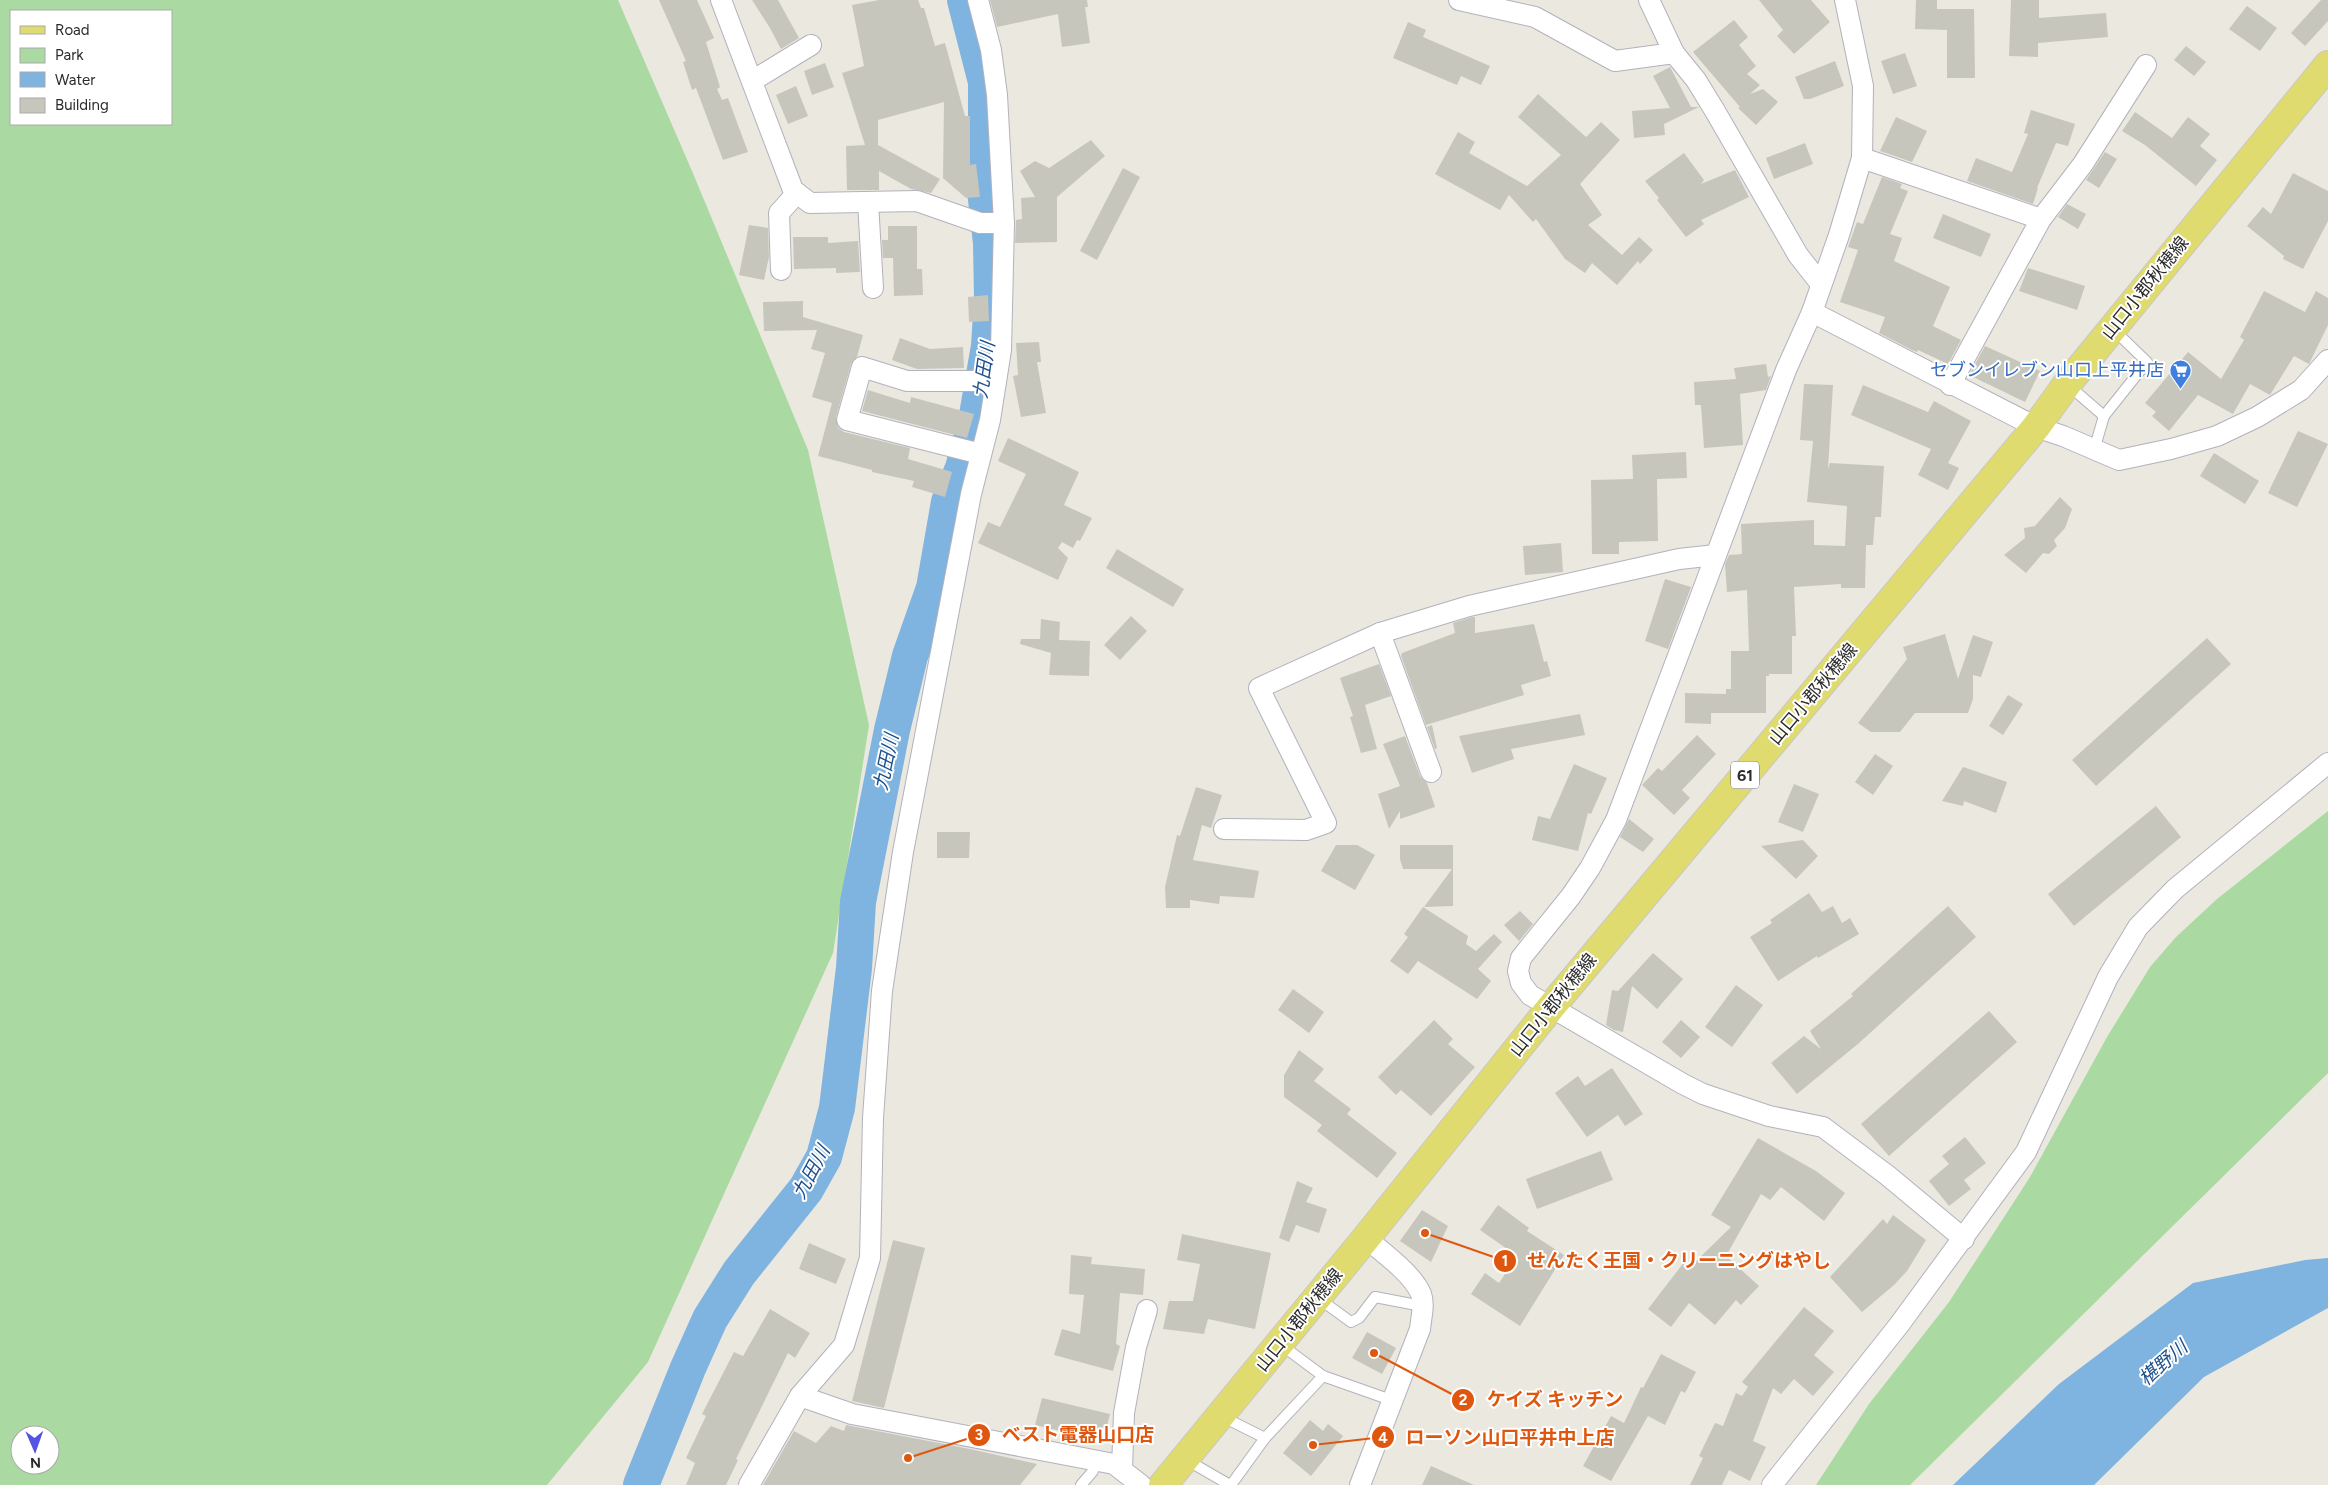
<svg xmlns="http://www.w3.org/2000/svg" width="2328" height="1485" font-family="Figtree,'Noto Sans JP',sans-serif">
  <style>
    .green { fill: #aadaa2; fill-rule: evenodd }
    .water { fill: #7fb3e0 }
    .lines { fill: none; stroke-linecap: round; stroke-linejoin: round }
    .river { stroke: #7fb3e0; stroke-width: 36 }
    .building { fill: #c7c6bd }
    .lane-casing { stroke: #b2b2bd; stroke-width: 12 }
    .street-casing { stroke: #b2b2bd; stroke-width: 22 }
    .primary-casing { stroke: #c8c8c8; stroke-width: 30 }
    .lane { stroke: #fff; stroke-width: 10 }
    .street { stroke: #fff; stroke-width: 20 }
    .primary { stroke: #dfdb6f; stroke-width: 28 }
    .labels { text-anchor: middle; dominant-baseline: central; stroke-width: 4; stroke-linejoin: round; paint-order: stroke }
    .shield { fill: #fff; stroke: #6b6b6b; stroke-width: 1 }
    .shield-label { font-size: 16px; font-weight: bold; fill: #2b2b2b }
    .street-label { font-size: 18px; fill: #2b2b2b; stroke: #fff }
    .shop-label { font-size: 18px; fill: #366cbe; stroke: #fff; text-anchor: end }
    .water-label { font-size: 19px; font-style: italic; fill: #1e518b; stroke: #fff }
    .leader { fill: none; stroke: #df570e; stroke-width: 2 }
    .callout-dot { fill: #df570e; stroke: #fff; stroke-width: 2 }
    .mark-label { font-size: 15px; text-anchor: middle; font-weight: bold; fill: #fff }
    .callout-label { font-size: 19px; text-anchor: middle; font-weight: bold; fill: #df570e; stroke: #fff; stroke-width: 4; stroke-linejoin: round; paint-order: stroke }
  </style>
  <rect width="100%" height="100%" fill="#ebe8df"/>
  <!-- green -->
  <g class="green">
    <path d="M0,0h618l74,171 116,279 61,275 -36,228 -185,409 -101,123h-547zM11,11h160v113h-160zM20,1435h30v30h-30z"/>
    <path d="M2328,811v262l-418,412h-94l53,-81 80,-102 81,-125 77,-140 43,-70 26,-30 41,-38z"/>
  </g>
  <!-- water -->
  <path class="water" d="M2328,1258v50l-124,69 -110,108h-141l106,-101 134,-101 112,-23z"/>
  <g class="lines">
    <!-- river -->
    <path class="river" d="M641,1485l47,-117 22,-49 29,-46 67,-84 18,-32 13,-49 17,-140 4,-66 34,-172 18,-74 24,-68 15,-86 14,-34 13,-47 13,-75 3,-48 -1,-55 -10,-87 5,-39v-35l-21,-82"/>
  </g>
  <!-- building -->
  <g class="building">
    <path d="M659,0h38l17,38 -8,4 14,45 -3,2 5,11 6,-2 20,54 -25,8 -27,-72 -4,2 -9,-28 3,-1z"/>
    <path d="M752,0h26l21,38 -18,11 -11,-21z"/>
    <path d="M879,0h39l3,8h3l11,38 10,-3 20,73h5v49l6,-1 4,33 -14,1 -23,-20 1,-76 -66,18v25l62,34 -9,14 -20,-4 -32,-18v19h-32l-1,-44 19,-1 -23,-72 22,-7 -12,-61z"/>
    <path d="M990,0h97l1,7h-3l5,36 -28,4 -4,-33 -61,13z"/>
    <path d="M1759,0h52l19,22 -36,32 -17,-18 6,-6z"/>
    <path d="M1916,0h21v9h37l1,69h-28v-48l-32,-1z"/>
    <path d="M2011,0h28v18l67,-5 2,24 -70,6v14l-29,-1z"/>
    <path d="M2321,0h7v21l-23,25 -14,-13z"/>
    <path d="M2247,6l30,22 -17,23 -31,-22z"/>
    <path d="M1734,20l14,17 -9,8 17,21 -9,8 13,11 -10,9 13,-5 15,13 -22,23 -18,-17 2,-1 -47,-55z"/>
    <path d="M1408,22l18,8 -3,7 67,29 -9,19 -20,-9 -4,9 -64,-27z"/>
    <path d="M2186,46l20,16 -12,14 -20,-16z"/>
    <path d="M1905,53l12,33 -24,8 -12,-33z"/>
    <path d="M1835,61l9,25 -34,13h-6l-9,-22z"/>
    <path d="M825,63l9,24 -22,8 -8,-24z"/>
    <path d="M1670,67l21,40h8l-35,17 1,11 -31,3 -2,-27 38,-3 -17,-32z"/>
    <path d="M796,86l12,30 -20,8 -12,-29z"/>
    <path d="M1538,94l48,43 15,-15 19,18 -40,44 22,31 -14,10 34,30 17,-18 14,13 -13,14 -2,-3 -21,24 -25,-22 -7,10 -20,-14 -29,-40 -3,3 -24,-27 -9,15 -65,-36 23,-42 17,10 -6,11 58,33 34,-31 -43,-38z"/>
    <path d="M2031,110l44,14 -7,22 -12,-3 -19,45h1l-5,16 -66,-23 9,-23 36,14 16,-38 -4,-1z"/>
    <path d="M2135,112l37,26 16,-21 22,17 -10,12 17,14 -21,26 -51,-41 -23,-14z"/>
    <path d="M1896,117l31,14 -15,31 -32,-11z"/>
    <path d="M1091,140l14,16 -48,41v45l-42,1 1,-23 6,-1 -1,-21 14,-1 -15,-26 15,-10 14,7z"/>
    <path d="M1805,143l8,21 -39,15 -8,-21z"/>
    <path d="M2105,152l12,7 -18,29 -13,-8z"/>
    <path d="M1684,153l20,27 -3,4 34,-14 14,27 -48,23 3,4 -18,13 -29,-37 2,-2 -14,-17z"/>
    <path d="M1123,168l17,9 -43,83 -17,-9z"/>
    <path d="M2293,173l35,18v30l-25,48 -20,-10 1,-3 -37,-30 16,-19 8,7z"/>
    <path d="M1882,177l20,7 -2,4 8,3 -18,43 12,4 -8,23 56,26 -17,39 28,14 -13,24 -30,-14 -1,2 -5,-2 -33,-17 6,-16 -45,-15 18,-52 -10,-3 9,-25 6,2z"/>
    <path d="M2067,204l19,10 -8,15 -20,-12z"/>
    <path d="M1943,214l48,20 -10,23 -48,-19z"/>
    <path d="M749,225l19,3 1,29 -5,23 -25,-5z"/>
    <path d="M888,226h29v43h5l1,26 -29,1 -1,-38h-10l-1,-18h6z"/>
    <path d="M793,237h35v6l30,-2 2,31 -24,1v-5l-42,1z"/>
    <path d="M2028,268l57,18 -8,24 -58,-19z"/>
    <path d="M2264,291l41,21 11,-21 12,7v27l-19,39 -15,-8 -24,39 -20,-11 -17,30 -35,-19 -29,36 -17,-15 4,-4 -11,-9 43,-51 33,27 23,-39 -4,-3z"/>
    <path d="M988,295l1,26 -20,1 -1,-25z"/>
    <path d="M803,301v16l60,18 -6,22 -6,7 -15,53 2,11 6,4 66,16 -2,11 44,13 -7,25 -33,-10 2,-6 -42,-9v-2l-54,-14 14,-53 -20,-6 13,-44 -14,-4 6,-19 -53,1 -1,-29z"/>
    <path d="M900,338l30,11 33,-2 1,21 -47,1 -25,-9z"/>
    <path d="M1039,342l2,20h-4l9,51 -25,4 -8,-41 5,-1 -2,-32z"/>
    <path d="M1985,346l55,25 -15,31 -56,-27z"/>
    <path d="M1766,364l2,13 3,-1 -5,14 -26,4 3,51 -39,3 -3,-43h-6l-1,-23 42,-3 -2,-11z"/>
    <path d="M1804,384l29,1 -5,84 2,-6 54,3 -3,51h-6l-2,28h-7l-1,43h-24v-4l-47,3 2,49h-4v38h-23v2h-3v37h-55v11l-26,-1v-30l41,1v-5h5v-38h18l-2,-61 -20,2 -2,-28 4,-9 13,-1 -1,-30 73,-4v25l31,1 2,-40 -40,-4 6,-61 -13,-1z"/>
    <path d="M1863,385l65,27 6,-11 37,20 -23,42 11,5 -11,22 -30,-15 13,-26 -80,-34z"/>
    <path d="M868,390l42,13 1,-6 63,17 -7,24 -105,-27z"/>
    <path d="M2298,431l30,13 -31,63 -29,-14z"/>
    <path d="M1008,438l71,34 -15,33 28,13 -12,23 -3,-1 -4,8 -11,-6 -4,6 10,10 -10,22 -80,-37 10,-21 12,5 26,-53 -28,-13z"/>
    <path d="M1686,452l1,26 -30,1 1,62 -39,1v12h-27l-1,-74 42,-1 -1,-24z"/>
    <path d="M2214,453l45,28 -14,23 -45,-28z"/>
    <path d="M2060,497l12,12 -7,19 -11,12 3,6 -8,8 -6,-1 -17,20 -22,-18 21,-17 -1,-10 11,-2z"/>
    <path d="M1561,543l2,29 -38,3 -2,-29z"/>
    <path d="M1117,549l67,40 -11,18 -67,-39z"/>
    <path d="M1665,579l26,8 -23,62 -23,-8z"/>
    <path d="M1131,616l16,15 -27,29 -16,-15z"/>
    <path d="M1472,617h3v16l59,-9 10,38 3,-1 4,15 -30,9 3,10 -98,30 -25,-69 1,-3 53,-20 -2,-10z"/>
    <path d="M1041,619l19,3 -1,18 31,1 -1,35 -40,-1 2,-22 -31,-9 1,-5h19z"/>
    <path d="M1945,634l13,45 15,-44 20,7 -12,35 -8,-2v24l-5,14h-53l-15,19h-29l-13,-9 49,-64 -4,-12z"/>
    <path d="M2207,638l24,26 -135,122 -24,-26z"/>
    <path d="M1379,664l12,32 -26,9 12,44 -16,4 -11,-36 3,-1 -13,-38z"/>
    <path d="M2008,695l15,9 -20,31 -14,-9z"/>
    <path d="M1580,714l5,21 -74,14 3,10 -42,14 -13,-37z"/>
    <path d="M1432,725l5,23 -2,1 -8,-22z"/>
    <path d="M1697,735l19,19 -34,36 8,8 -16,17 -32,-30 16,-17 4,3z"/>
    <path d="M1405,736l15,40 7,7 8,24 -35,12v-8l-11,18 -11,-35 22,-8 -17,-42z"/>
    <path d="M1875,754l18,12 -20,29 -18,-13z"/>
    <path d="M1574,764l33,14 -16,36 -3,-1 -10,38 -46,-11 6,-24 12,3z"/>
    <path d="M1963,767l44,15 -11,31 -32,-12 -1,5 -21,-5z"/>
    <path d="M1794,784l25,10 -16,38 -25,-10z"/>
    <path d="M1196,787l26,8 -11,33 -9,-3 -9,35 66,11 -5,27 -34,-2 -1,8 -29,-4v8h-24l-1,-21 12,-52 3,1z"/>
    <path d="M2156,806l25,31 -107,89 -26,-32z"/>
    <path d="M1629,819l25,20 -11,13 -23,-15z"/>
    <path d="M937,832h33l-1,26h-32z"/>
    <path d="M1803,840l15,16 -22,23 -35,-33z"/>
    <path d="M1336,845h21l18,10 -20,35 -34,-19z"/>
    <path d="M1400,845h53v61l-29,1 28,-38h-49l-3,-10z"/>
    <path d="M1809,893l13,19 11,-6 9,17 8,-5 9,16 -41,24 -1,-2 -39,25 -28,-44 22,-14 -2,-3z"/>
    <path d="M1948,906l28,31 -117,106 -62,51 -26,-31 33,-27 17,13 -11,-18 43,-35 -2,-2z"/>
    <path d="M1423,907l45,29 -2,8 10,7 18,-17 8,8 -24,27 13,12 -14,18 -59,-38 -10,13 -18,-13 18,-24 -4,-3z"/>
    <path d="M1520,911l13,13 -14,17 -15,-16z"/>
    <path d="M1653,953l30,26 -26,30 -25,-23 -9,46 -9,-2 -8,-5 6,-35 6,1z"/>
    <path d="M1736,985l27,20 -31,42 -27,-20z"/>
    <path d="M1293,989l31,23 -15,21 -31,-23z"/>
    <path d="M1989,1011l28,31 -128,114 -28,-32z"/>
    <path d="M1434,1020l19,19 -5,5 27,23 -44,49 -30,-26 -5,5 -18,-18z"/>
    <path d="M1681,1020l19,17 -19,21 -19,-16z"/>
    <path d="M1299,1050l25,19 -10,12 37,28 -4,5 50,39 -20,25 -60,-47 5,-6 -38,-28v-22z"/>
    <path d="M1612,1068l31,46 -18,12 -7,-11 -31,22 -32,-44 23,-17 7,10z"/>
    <path d="M1965,1137l21,26 -22,17 7,9 -22,17 -20,-25 20,-17 -7,-8z"/>
    <path d="M1758,1138l58,33 29,22 -21,28 -43,-34 -11,13 -9,-6 -35,62 33,30 -18,19 -5,-5 -21,25 -26,-22 -18,24 -23,-18 37,-48 6,5 40,-39 -20,-12z"/>
    <path d="M1601,1151l12,29 -76,29 -11,-30z"/>
    <path d="M1297,1181l16,7 -7,14 21,7 -8,24 -23,-8 -7,17 -10,-4z"/>
    <path d="M1498,1205l31,23 -2,3 37,24 -44,71 -49,-32 14,-21 14,10 18,-27 -37,-26z"/>
    <path d="M1422,1210l26,16 -17,36 -31,-21z"/>
    <path d="M1893,1215l33,25 -19,31 -13,14 -32,27 -32,-35 53,-58 4,5z"/>
    <path d="M1182,1234l89,19 -16,76 -47,-10 -4,15 -41,-5 6,-28h24l7,-37 -23,-4z"/>
    <path d="M893,1240l32,8 -41,160 -32,-7z"/>
    <path d="M809,1243l37,16 -10,25 -37,-15z"/>
    <path d="M1071,1255l21,2 -1,7 54,5 -2,26 -23,-2 -4,51 4,2 -7,25 -59,-16 8,-26 18,5 4,-39 -15,-1z"/>
    <path d="M1804,1307l30,24 -20,24 20,17 -21,24 -19,-17 -13,15 -8,-6 -20,53 13,6 -16,34 -21,-11 -7,15h-32l13,-27 -4,-2 16,-33 8,3 13,-33 6,3 6,-9 -6,-5z"/>
    <path d="M770,1309l40,24 -15,25 -7,-5 -52,106 2,1 -12,25h-40l9,-22 -9,-5 20,-42 -4,-2 32,-62 9,4z"/>
    <path d="M1367,1332l29,16 -14,26 -30,-16z"/>
    <path d="M1661,1354l35,18 -11,21 -4,-2 -16,34 -17,-9 -37,65 -28,-15 28,-50 13,7 17,-36 2,1z"/>
    <path d="M1042,1398l68,16 -7,27 -68,-16z"/>
    <path d="M1310,1420l13,11 5,-7 15,12 -32,40 -28,-23z"/>
    <path d="M846,1425l124,24 67,15 -17,21h-257l31,-54 22,12 15,-17 13,5z"/>
    <path d="M1431,1466l43,19h-52z"/>
  </g>
  <g class="lines">
    <defs>
      <g id="lane">
        <path d="M2067,384l37,32"/>
        <path d="M2094,450l10,-34 43,-54 -33,-32"/>
        <path d="M1318,1298l33,24 8,-4 16,-21 47,9"/>
        <path d="M1280,1344l43,32 68,24"/>
        <path d="M1221,1416l44,22 58,-62"/>
        <path d="M1185,1459l45,26"/>
        <path d="M1081,1485l12,-14"/>
        <path d="M1231,1485l34,-47"/>
      </g>
      <g id="street">
        <path d="M721,0l72,190 17,13 107,-2 63,22h24"/>
        <path d="M1459,0l76,17 80,44 59,-8"/>
        <path d="M1649,0l25,53 22,27 19,31 83,144 22,28"/>
        <path d="M1845,0l18,86 -1,72 -23,77 -27,77 -26,58 -170,450 -26,48 -19,28 -50,62 -3,13 3,12 9,12 153,89 20,10 66,22 54,11 64,48 77,64"/>
        <path d="M752,81l59,-36"/>
        <path d="M1862,158l179,61 -91,166"/>
        <path d="M868,202l5,86"/>
        <path d="M2041,219l42,-55 63,-99"/>
        <path d="M781,270l-2,-57 18,-20"/>
        <path d="M1812,312l224,115 27,9 56,24 52,-11 46,-13 40,-19 44,-27 27,-30"/>
        <path d="M981,454l-134,-34 15,-53 45,14h89"/>
        <path d="M1380,633l51,139"/>
        <path d="M1224,829l82,1 20,-7 -67,-135 121,-55 89,-27 210,-47 37,-4"/>
        <path d="M800,1396l52,18 262,50 27,21"/>
        <path d="M1122,1469l2,-56 12,-66 11,-37"/>
        <path d="M749,1485l51,-89 44,-51 26,-87 3,-140 9,-127 21,-139 68,-358 19,-74 11,-70 3,-127 -7,-128 -6,-45 -13,-50"/>
        <path d="M1360,1485l60,-156c1,-11 5,-25 1,-35 -8,-20 -39,-42 -55,-56"/>
        <path d="M1772,1485l127,-160 127,-173 82,-175 30,-50 37,-38 153,-126"/>
      </g>
      <path id="primary" d="M1163,1485l203,-247 185,-231 485,-580 31,-43 261,-319"/>
    </defs>
    <!-- lane casing -->
    <use href="#lane" class="lane-casing"/>
    <!-- street casing -->
    <use href="#street" class="street-casing"/>
    <!-- primary casing -->
    <use href="#primary" class="primary-casing"/>
    <!-- lane -->
    <use href="#lane" class="lane"/>
    <!-- street -->
    <use href="#street" class="street"/>
    <!-- primary -->
    <use href="#primary" class="primary"/>
  </g>
  <!-- icons -->
  <defs>
    <symbol id="supermarket-pin" viewBox="-11 -11 22 30"><path d="M0 17L-7.5 6A9.5 9.5 0 1 1 7.5 6Z" fill="#3f7fe0" stroke="#fff"/><path d="M-6-5.5h2.5l.6 2H6L4.5 2H-2.5L-4.4-4H-6ZM-1.5 3.2a1.3 1.3 0 1 0 .1 0ZM3 3.2a1.3 1.3 0 1 0 .1 0Z" fill="#fff"/></symbol>
  </defs>
  <g fill-rule="evenodd">
    <use href="#supermarket-pin" x="2168" y="358" width="25" height="34"/>
  </g>
  <g class="labels">
    <!-- shield labels -->
    <rect class="shield" x="1731" y="761.5" width="28" height="27" rx="4"/>
    <g class="shield-label">
      <text x="1745" y="775">61</text>
    </g>
    <!-- street labels -->
    <g class="street-label">
      <text transform="translate(2145 288) rotate(-51)">山口小郡秋穂線</text>
      <text transform="translate(1813 694) rotate(-50)">山口小郡秋穂線</text>
      <text transform="translate(1553 1005) rotate(-51)">山口小郡秋穂線</text>
      <text transform="translate(1299 1320) rotate(-51)">山口小郡秋穂線</text>
    </g>
    <!-- shop labels -->
    <g class="shop-label">
      <text x="2164" y="370">セブンイレブン山口上平井店</text>
    </g>
    <!-- water labels -->
    <g class="water-label">
      <text transform="translate(984 370) rotate(-82)">九田川</text>
      <text transform="translate(886 762) rotate(-78)">九田川</text>
      <text transform="translate(811 1172) rotate(-62)">九田川</text>
      <text transform="translate(2163 1363) rotate(-41)">椹野川</text>
    </g>
  </g>
  <!-- callouts -->
  <path class="leader" d="M1425 1233L1505 1261M1374 1353L1463 1400M908 1458L979 1435M1313 1445L1383 1437"/>
  <g class="callout-dot">
    <circle cx="1425" cy="1233" r="5"/>
    <circle cx="1374" cy="1353" r="5"/>
    <circle cx="908" cy="1458" r="5"/>
    <circle cx="1313" cy="1445" r="5"/>
    <circle cx="1505" cy="1261" r="12"/>
    <circle cx="1463" cy="1400" r="12"/>
    <circle cx="979" cy="1435" r="12"/>
    <circle cx="1383" cy="1437" r="12"/>
  </g>
  <g class="mark-label">
    <text x="1505" y="1266">1</text>
    <text x="1463" y="1405">2</text>
    <text x="979" y="1440">3</text>
    <text x="1383" y="1443">4</text>
  </g>
  <g class="callout-label">
    <text x="1679" y="1267">せんたく王国・クリーニングはやし</text>
    <text x="1555" y="1406">ケイズ キッチン</text>
    <text x="1078" y="1441">ベスト電器山口店</text>
    <text x="1510" y="1444">ローソン山口平井中上店</text>
  </g>
  <!-- legend -->
  <rect x="10" y="10" width="162" height="115" fill="#ffffff" stroke="#aaaaaa"/>
  <rect x="20" y="26" width="25" height="8" fill="#dfdb6f" stroke="#aaaaaa"/>
  <text x="55" y="35" font-size="15" fill="#2b2b2b">Road</text>
  <rect x="20" y="48" width="25" height="15" fill="#aadaa2" stroke="#aaaaaa"/>
  <text x="55" y="60" font-size="15" fill="#2b2b2b">Park</text>
  <rect x="20" y="72" width="25" height="15" fill="#7fb3e0" stroke="#aaaaaa"/>
  <text x="55" y="85" font-size="15" fill="#2b2b2b">Water</text>
  <rect x="20" y="98" width="25" height="15" fill="#c7c6bd" stroke="#aaaaaa"/>
  <text x="55" y="110" font-size="15" fill="#2b2b2b">Building</text>
  <!-- north arrow -->
  <g transform="translate(35 1450) rotate(178)"><circle r="24" fill="#ffffff" stroke="#aaaaaa"/>
  <path d="M0-4L9 19L0 12L-9 19Z" fill="#5453e3"/>
  <text y="-8" font-size="14" font-weight="bold" text-anchor="middle" fill="#2b2b2b">N</text>
  </g>
</svg>
